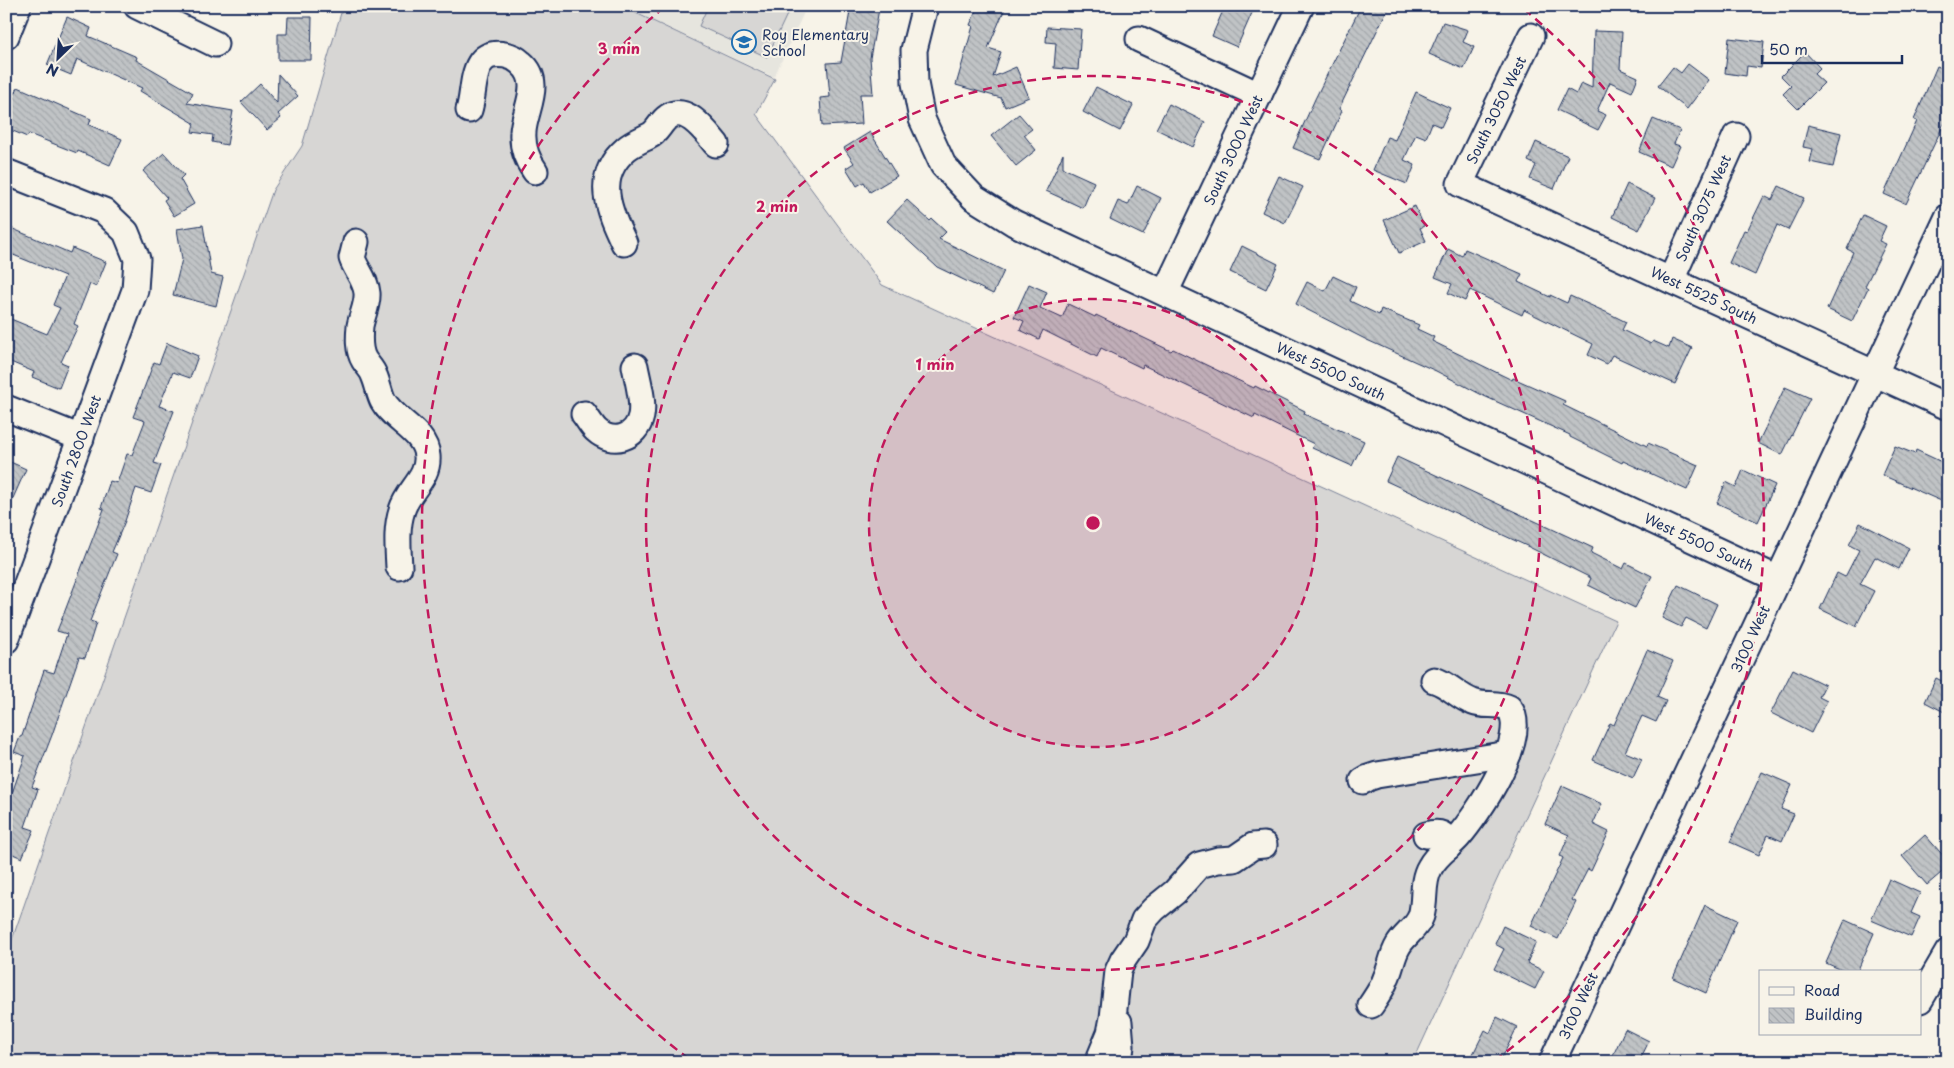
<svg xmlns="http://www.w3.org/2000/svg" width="1954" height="1068" font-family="'Playpen Sans',sans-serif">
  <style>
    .built { fill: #e6e5de }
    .grass { fill: #d7d6d4; stroke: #798299 }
    .building { fill: url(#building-back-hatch); stroke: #1b2f5e }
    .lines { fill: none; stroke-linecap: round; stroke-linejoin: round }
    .minor-casing { stroke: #1b2f5e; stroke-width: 29 }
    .minor { stroke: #f7f3e8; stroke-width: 25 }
    .ring { fill: none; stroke: #c2185b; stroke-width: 2.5; stroke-dasharray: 9 6 }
    .labels { text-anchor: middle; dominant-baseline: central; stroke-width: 4; stroke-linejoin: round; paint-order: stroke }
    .poi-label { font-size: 14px; fill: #1b2f5e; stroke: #f7f3e8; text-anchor: start }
    .street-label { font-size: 14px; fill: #1b2f5e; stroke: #f7f3e8 }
    .centre { fill: #c2185b; stroke: #f7f3e8; stroke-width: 2.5 }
    .ring-label { font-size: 15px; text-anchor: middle; font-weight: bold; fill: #c2185b; stroke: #f7f3e8; stroke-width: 4; stroke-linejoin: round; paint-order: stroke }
  </style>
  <defs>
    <pattern id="building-back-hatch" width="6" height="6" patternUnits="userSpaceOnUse" patternTransform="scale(1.25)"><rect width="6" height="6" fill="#c0c3c5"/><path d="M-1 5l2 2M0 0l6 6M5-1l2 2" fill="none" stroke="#a4a8ac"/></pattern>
  </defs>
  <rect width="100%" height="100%" fill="#f7f3e8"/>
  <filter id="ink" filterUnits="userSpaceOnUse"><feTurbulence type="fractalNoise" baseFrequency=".02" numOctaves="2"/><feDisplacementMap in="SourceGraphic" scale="10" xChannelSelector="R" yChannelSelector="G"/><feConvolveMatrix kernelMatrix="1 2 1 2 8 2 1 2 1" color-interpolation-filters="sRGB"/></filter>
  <g filter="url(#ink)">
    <!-- built -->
    <path class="built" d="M622,6h185l-33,71z"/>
    <!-- grass -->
    <g class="grass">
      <path d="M343,6h278l154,73 -19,35 126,171 734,336 -203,441h-1407v-105l267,-767 29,-44z"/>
      <path d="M708,6h83l-24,51 -68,-31z"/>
    </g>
    <!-- building -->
    <g class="building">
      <path d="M851,6l28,3 -9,49 3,36h-13l2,30 -40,2 -2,-28 10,-1 -3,-34 14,-1z"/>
      <path d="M978,6h28l-18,42 13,4 -8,25 23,-10 13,30 -24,10 -4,-9 -45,-13 17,-59 -3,-1z"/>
      <path d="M1225,6h30l-18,41 -25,-11z"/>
      <path d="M1361,6h28l-50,103 3,2 -22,48 -27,-11 22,-49z"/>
      <path d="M67,17l24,11 -3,8 49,21 -1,3 57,33 -6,10 46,8 -6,34 -15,-3 1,-7 -21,-3 2,-9 -54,-32 2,-3 -65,-29 -6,16 -24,-10z"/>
      <path d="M288,17h24l-1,43h-33v-26h9z"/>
      <path d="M1443,22l25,8 -5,12 11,5 -10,22 -35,-15z"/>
      <path d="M1047,27l34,2 -3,41 -24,-2 2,-25 -10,-1z"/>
      <path d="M1594,31l28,1 -2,37 18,8 -6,15 -22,-10 -13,29 9,4 -8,15 -41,-20 10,-21 9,5 5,-11 11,5z"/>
      <path d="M1729,38l35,4 -3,26 -14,-2 -1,10 -21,-3z"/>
      <path d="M1805,52l15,16 -6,6 10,9 -26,26 -15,-15 8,-8 -10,-10z"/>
      <path d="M1688,64l21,16 -22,29 -29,-23 15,-19 8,6z"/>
      <path d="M1937,66l11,5v44l-42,89 -22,-10 33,-73 -3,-1z"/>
      <path d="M278,74l20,22 -20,18 3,4 -14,12 -26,-28 19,-18 17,19z"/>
      <path d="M18,87l73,32 -2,6 33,14 -12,26 -32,-14 -1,2 -48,-19 -2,3 -21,-9v-13z"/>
      <path d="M1096,87l37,18 -13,26 -37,-19z"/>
      <path d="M1416,92l34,16 -9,19 -9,-4 -6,15 -10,-4 -12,26 11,5 -8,19 -34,-14 14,-33 8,3z"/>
      <path d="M1169,104l36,18 -12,25 -37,-18z"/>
      <path d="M1019,114l13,15 -8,6 12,15 -20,16 -25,-30z"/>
      <path d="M1653,119l27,11 -6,14 6,2 -9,20 -32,-14z"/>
      <path d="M1808,125l33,8 -8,34 -23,-5 3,-13 -10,-2z"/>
      <path d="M870,132l27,44 -27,16 -6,-10 -7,4 -11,-18 8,-5 -10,-15z"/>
      <path d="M1536,142l32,14 -14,33 -24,-10 6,-14 -8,-4z"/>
      <path d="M164,153l20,22 -4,4 14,25 -20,12 -10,-16 3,-2 -24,-27z"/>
      <path d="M1063,154v14l31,14 -11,26 -37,-17z"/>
      <path d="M1279,176l24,11 -18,36 -23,-11z"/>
      <path d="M1627,184l28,14 -16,32 -27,-13z"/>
      <path d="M1137,186l24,12 -18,37 -33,-16 8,-18 10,4z"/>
      <path d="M1779,186l25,12 -16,32 -11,-5 -22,50 -26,-12 15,-33 3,1 17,-35 8,4z"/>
      <path d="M907,200l23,21 2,-2 14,13 -7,7 65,32 -11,23 -56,-27 -50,-46z"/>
      <path d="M1415,206l9,20 -4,2 6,13 -27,12 -15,-33z"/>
      <path d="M1863,215l23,11 -7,15 7,3 -21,42 3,2 -16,33 -25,-12 26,-57 -6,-3z"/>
      <path d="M203,225l8,49 12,3 -7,29 -43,-11 9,-36 -5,-30z"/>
      <path d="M6,226l64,27 2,-5 34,14 -10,25 -6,-3 -16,40 4,2 -17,36 7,3 -9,23 -27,-11 2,-5 -28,-12v-43l41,17 13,-26 -7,-3 12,-29 -59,-24z"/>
      <path d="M1242,246l36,18 -12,25 -36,-17z"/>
      <path d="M1448,249l14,7 3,-7 57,25 -4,8 32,15v-2l17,8 3,-7 38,17 18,9 -4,8 29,14 2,-3 16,7 3,-9 20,9 -17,36 -63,-29 -5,9 -19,-9 5,-11 -69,-34 -2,5 -52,-25 -5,11 -17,-8 4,-9 -17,-7z"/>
      <path d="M1333,276l23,11 -6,14 29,14 2,-6 38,16 -2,4 17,8 -2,4 80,39 1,-2 52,23 -2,4 84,41 1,-3 50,22 -11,25 -64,-29 -1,2 -52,-26v-2l-86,-39 -48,-25 -69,-31 -71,-36 11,-22 18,9z"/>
      <path d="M1029,284l18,8 -7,16 22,10 6,-14 27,13 1,-2 75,36 2,-2 81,39 1,-2 50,25 -1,3 60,27 -12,25 -40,-18 2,-4 -59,-29 -1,3 -111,-53 -1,3 -41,-20 -4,9 -54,-27 -4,9 -19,-9 4,-9 -10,-4z"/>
      <path d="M167,343l31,13 -8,22 -17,-6 -14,34 15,5 -20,52 7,2 -10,28 -15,-5 -11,33 -13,31 5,2 -27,67 6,2 -11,35 -6,-1 -27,78 -20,52 6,2 -13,38 9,3 -12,28 -16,-7v-50l3,-9 3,1 13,-37 -11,-4 6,-15 2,-1 22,-66 10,3 13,-39 -10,-3 6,-15 41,-107 -3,-1 9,-27 7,2 10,-29 5,1 13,-34 -12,-4 21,-55 5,2z"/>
      <path d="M1785,387l25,11 -28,57 -24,-12z"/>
      <path d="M1895,446l20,8 1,-4 32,15v39l-66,-29z"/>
      <path d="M1397,457l196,91 -2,5 32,16 3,-6 26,13 -17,32 -47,-23 3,-7 -62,-31 -143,-66z"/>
      <path d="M6,460l20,9 -20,45z"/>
      <path d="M1743,470l32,15 -17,37 -41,-19 9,-21 10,5z"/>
      <path d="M1860,523l49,25 -10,21 -24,-12 -15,27 14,7 -18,35 -36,-17 17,-36 8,4 14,-27 -10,-5z"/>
      <path d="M1678,585l39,19 -11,24 -20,-10 -5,9 -19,-9z"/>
      <path d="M1647,650l26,11 -16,36 9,4 -10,21 -14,-6 -17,36 17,7 -9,19 -40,-18 17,-37 4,2z"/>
      <path d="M1793,669l32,16 -6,12 8,4 -16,32 -40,-20z"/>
      <path d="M1936,678l12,6v30l-23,-12z"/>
      <path d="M1762,772l30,13 -11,24 13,5 -12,27 -14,-6 -9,20 -29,-13z"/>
      <path d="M1562,786l40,18 -9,20 16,8 -18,39 -3,-2 -16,31 4,2 -18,37 -27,-13 32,-68 -3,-2 9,-21 -24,-11z"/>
      <path d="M1925,835l23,26v6l-21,18 -25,-29z"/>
      <path d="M1889,879l31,14 -9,20 9,4 -9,20 -40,-17z"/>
      <path d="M1705,905l32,15 -31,73 -33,-15z"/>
      <path d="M1845,920l29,13 -17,39h-11l-20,-9z"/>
      <path d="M1503,926l33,16 -9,21 17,8 -9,18 -41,-20 10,-20 -9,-5z"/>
      <path d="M1497,1017l20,10 -17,35h-31l16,-32 5,3z"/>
      <path d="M1625,1029l24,12 -10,21h-29z"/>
    </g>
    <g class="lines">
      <defs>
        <g id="minor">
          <path d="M137,6l78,38"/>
          <path d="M925,6l-11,44 1,33 7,36 21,46 31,33 40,25 764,356"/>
          <path d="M6,36l12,-30"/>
          <path d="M1531,36l-71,148 488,223"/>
          <path d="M1139,39l120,56"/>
          <path d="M469,110c7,-21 0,-61 36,-55 6,1 12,4 16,8 23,19 3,47 2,69 -1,14 4,28 12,39"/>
          <path d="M6,172l98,39 22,21 11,27 -2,31 -129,350"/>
          <path d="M356,242l-4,16c4,12 14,22 15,35 1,11 -5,22 -7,33 -1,11 -2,24 4,34 3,5 8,9 10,15 4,9 5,18 9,26 11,20 42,30 44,55 2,22 -19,34 -25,54 -6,18 -4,38 -3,57"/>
          <path d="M624,243c-15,-32 -31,-66 2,-94 7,-6 15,-9 23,-13 9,-4 11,-14 19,-19 18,-13 38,15 48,27"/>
          <path d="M1671,280l65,-144"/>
          <path d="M1165,293l136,-287"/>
          <path d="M6,408l75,30"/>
          <path d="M584,414c4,5 7,11 12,16 16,15 40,9 45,-14 3,-15 -3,-34 -6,-50"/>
          <path d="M1363,781l5,-3 9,-3 131,-21"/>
          <path d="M1426,835c13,-4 21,-2 22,12"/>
          <path d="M1920,1000l28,-48"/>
          <path d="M1371,1005c6,-9 12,-17 15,-27 5,-10 6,-22 12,-32 6,-11 19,-18 23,-30 5,-16 0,-34 9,-49 6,-12 19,-20 28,-30 20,-23 73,-101 51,-129 -12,-6 -24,-1 -36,-6 -15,-5 -24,-18 -39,-22"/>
          <path d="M1098,1062l12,-29 3,-15 5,-47 5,-11 13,-19 8,-21 10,-11 21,-17 24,-27 19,-5 16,-1 19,-13 11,-1"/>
          <path d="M1119,1062l2,-16 -2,-24"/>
          <path d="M1552,1062l396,-845"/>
        </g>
      </defs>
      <!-- minor casing -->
      <use href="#minor" class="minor-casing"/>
      <!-- minor -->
      <use href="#minor" class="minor"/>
    </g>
  </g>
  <!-- distance rings -->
  <circle cx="1093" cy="523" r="224" fill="#c2185b" fill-opacity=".12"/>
  <g class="ring">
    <circle cx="1093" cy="523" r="224"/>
    <circle cx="1093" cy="523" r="447"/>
    <path d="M689 1059A671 671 0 0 1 662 9M1524 9A671 671 0 0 1 1497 1059"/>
  </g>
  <!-- icons -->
  <defs>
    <symbol id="school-ring" viewBox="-11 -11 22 22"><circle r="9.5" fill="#f7f3e8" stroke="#1f6fb2" stroke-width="1.5"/><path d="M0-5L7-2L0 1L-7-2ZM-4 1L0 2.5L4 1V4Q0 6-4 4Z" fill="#1f6fb2"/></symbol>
  </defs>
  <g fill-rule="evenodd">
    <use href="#school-ring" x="730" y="28" width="28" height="28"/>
  </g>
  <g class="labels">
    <!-- poi labels -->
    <g class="poi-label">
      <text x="762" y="34">Roy Elementary<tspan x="762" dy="16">School</tspan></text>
    </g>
    <!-- street labels -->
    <g class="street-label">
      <text transform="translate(1496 110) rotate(-64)">South 3050 West</text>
      <text transform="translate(1233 150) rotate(-65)">South 3000 West</text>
      <text transform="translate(1703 208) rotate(-66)">South 3075 West</text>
      <text transform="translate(1704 295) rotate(25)">West 5525 South</text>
      <text transform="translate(1331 371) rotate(25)">West 5500 South</text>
      <text transform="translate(76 451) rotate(-70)">South 2800 West</text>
      <text transform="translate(1699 542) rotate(25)">West 5500 South</text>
      <text transform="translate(1750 639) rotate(-65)">3100 West</text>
      <text transform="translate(1578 1006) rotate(-65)">3100 West</text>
    </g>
  </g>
  <circle cx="1093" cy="523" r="8" class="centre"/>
  <g class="ring-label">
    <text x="619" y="54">3 min</text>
    <text x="777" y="212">2 min</text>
    <text x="935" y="370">1 min</text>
  </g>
  <!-- margin -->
  <rect width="1954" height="1068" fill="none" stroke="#f7f3e8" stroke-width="25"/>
  <rect x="12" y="12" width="1929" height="1043" fill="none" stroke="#1b2f5e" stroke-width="2" filter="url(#ink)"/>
  <!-- legend -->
  <rect x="1759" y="970" width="162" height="65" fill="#f7f3e8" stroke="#9fa5b1"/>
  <rect x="1769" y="987" width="25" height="8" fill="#f7f3e8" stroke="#9fa5b1"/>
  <text x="1804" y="996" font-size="15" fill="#1b2f5e">Road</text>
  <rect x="1769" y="1008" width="25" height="15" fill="url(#building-back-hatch)" stroke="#9fa5b1"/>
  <text x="1804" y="1020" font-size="15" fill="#1b2f5e">Building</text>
  <!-- north arrow -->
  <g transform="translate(58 58) rotate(205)" stroke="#f7f3e8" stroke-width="4" paint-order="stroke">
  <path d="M0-4L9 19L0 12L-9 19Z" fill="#1b2f5e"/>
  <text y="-8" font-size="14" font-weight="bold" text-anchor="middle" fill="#1b2f5e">N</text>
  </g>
  <!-- scale -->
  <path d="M1762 55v8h140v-8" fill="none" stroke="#1b2f5e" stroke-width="2.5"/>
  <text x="1769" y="55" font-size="15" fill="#1b2f5e" stroke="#f7f3e8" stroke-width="4" paint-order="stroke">50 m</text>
</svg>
